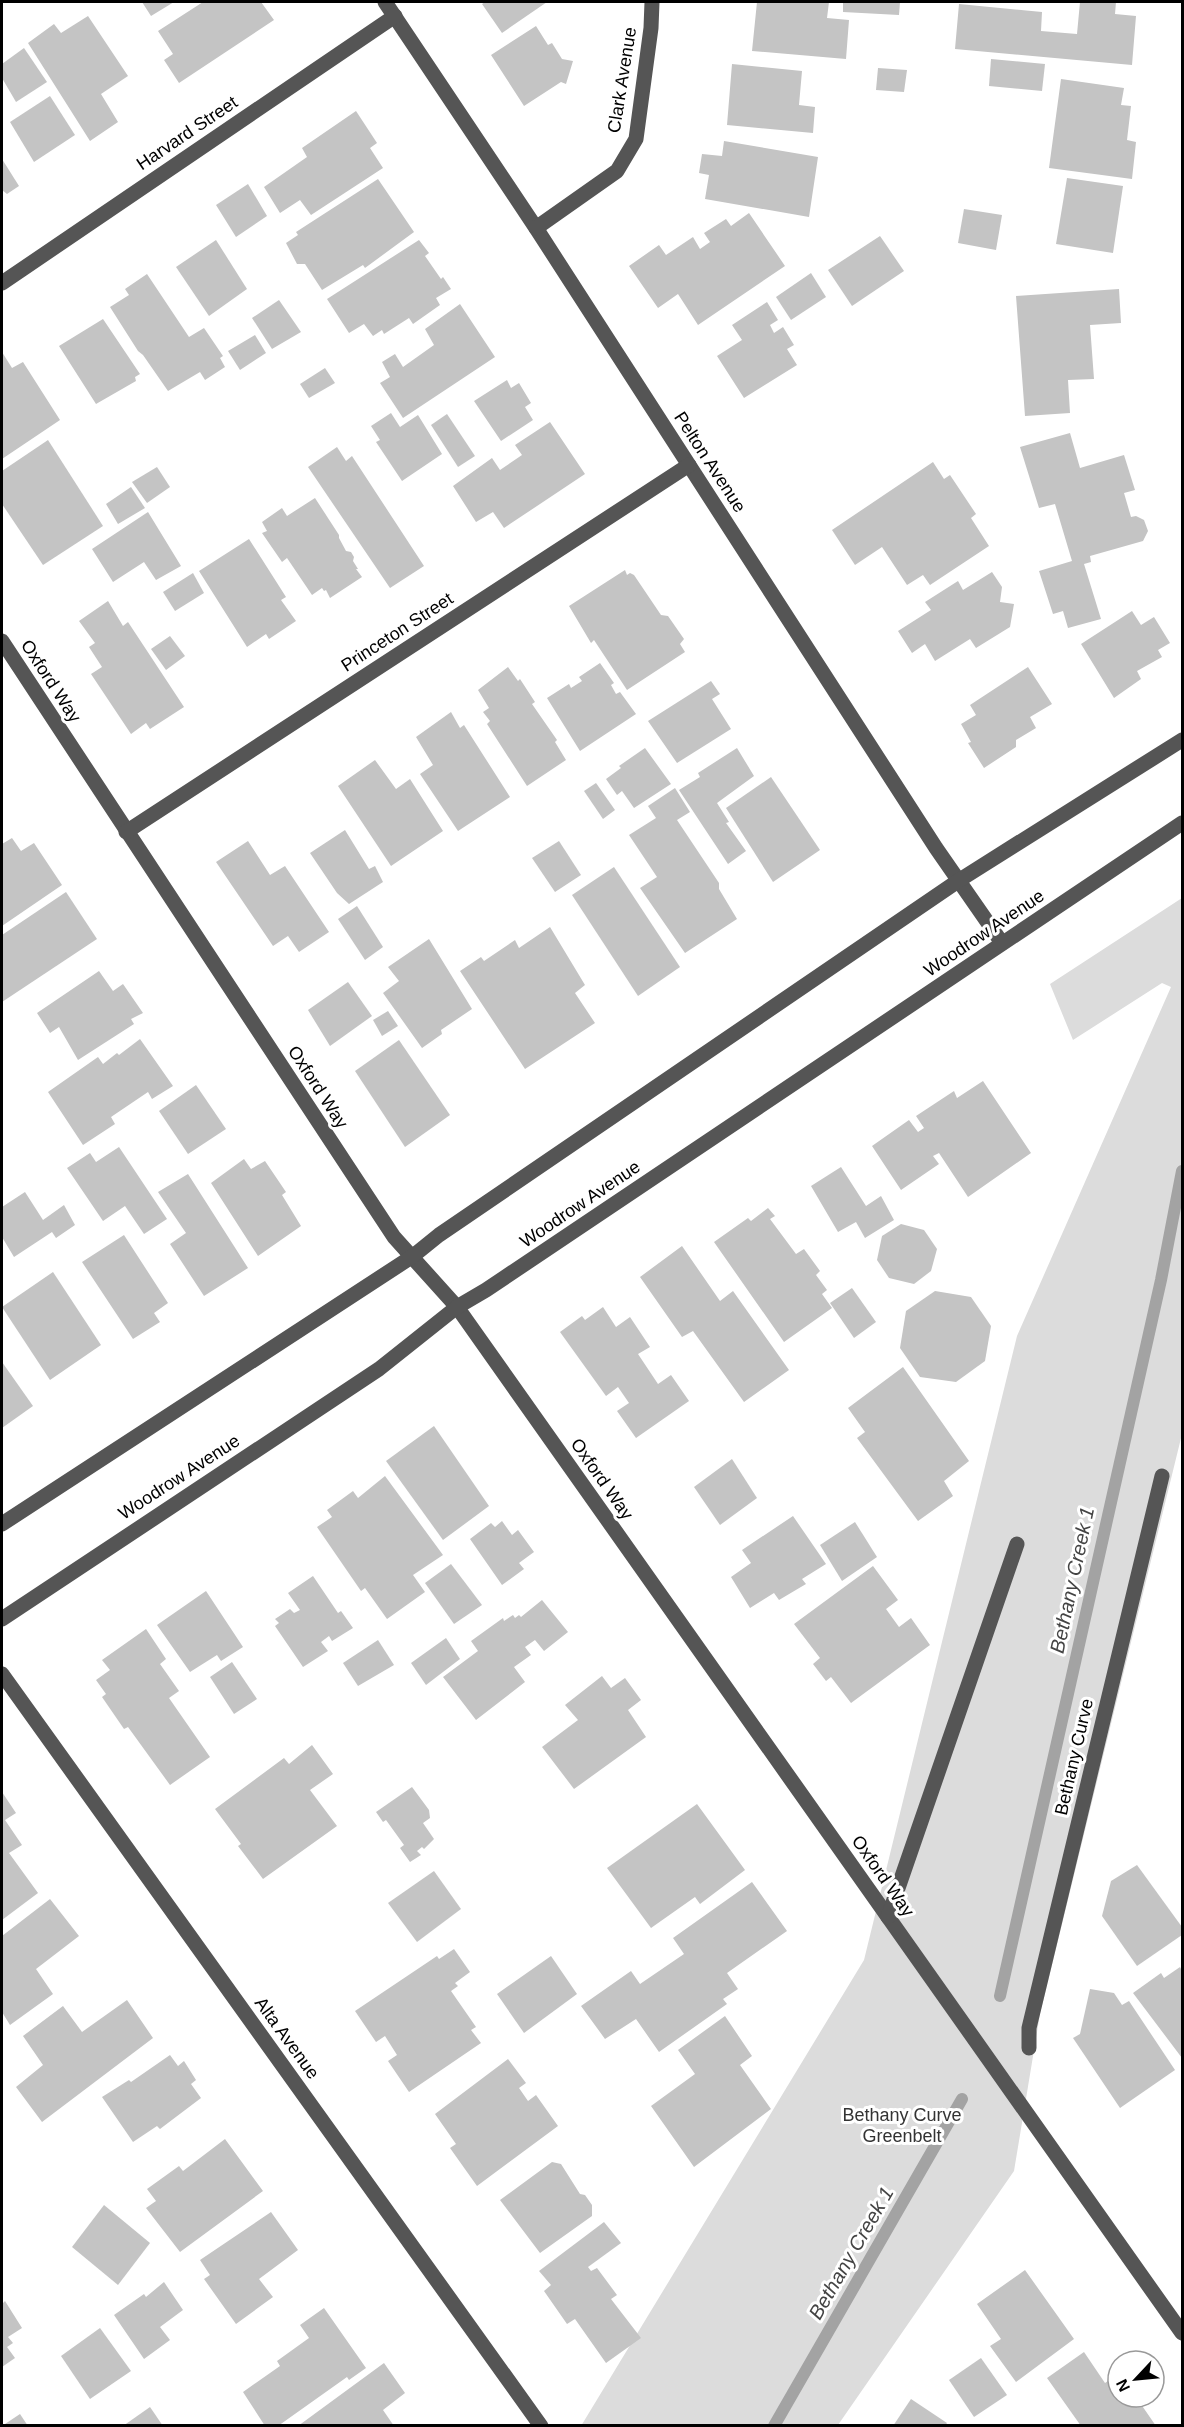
<svg xmlns="http://www.w3.org/2000/svg" width="1184" height="2427" font-family="Helvetica,sans-serif">
  <style>
    .green { fill: #dcdcdc }
    .lines { fill: none; stroke-linecap: round; stroke-linejoin: round }
    .stream { stroke: #a3a3a3; stroke-width: 12 }
    .building { fill: #c4c4c4 }
    .minor { stroke: #555; stroke-width: 15 }
    .labels { text-anchor: middle; dominant-baseline: central; stroke-width: 6; stroke-linejoin: round; paint-order: stroke }
    .street-label { font-size: 18px; fill: #000; stroke: #fff }
    .park-label { font-size: 18px; fill: #333; stroke: #fff }
    .water-label { font-size: 20px; font-style: italic; fill: #444; stroke: #fff }
  </style>
  <rect width="100%" height="100%" fill="#fff"/>
  <!-- green -->
  <path class="green" d="M1182,898v536l-142,580 -26,157 -176,254 -257,1 283,-466 153,-624 154,-349 -9,-4 -89,57 -23,-56z"/>
  <g class="lines">
    <!-- stream -->
    <g class="stream">
      <path d="M1000,1996l161,-716 21,-109"/>
      <path d="M774,2426l188,-327"/>
    </g>
  </g>
  <!-- building -->
  <g class="building">
    <path d="M142,2h32l-23,14z"/>
    <path d="M203,2h58l13,18 -95,63 -15,-23 9,-6 -15,-23z"/>
    <path d="M485,2h62l-45,31 -20,-29z"/>
    <path d="M757,2h72l-2,16 22,2 -3,39 -94,-8z"/>
    <path d="M843,2h57l-1,13 -56,-3z"/>
    <path d="M1080,2h36l-1,12 21,2 -4,49 -177,-16 4,-45 83,8 -1,19 36,3z"/>
    <path d="M88,16l40,60 -27,18 17,28 -28,19 -62,-98 26,-19 7,9z"/>
    <path d="M536,26l12,19 4,-2 10,16 11,2 -7,23 -5,-2 -37,24 -33,-51z"/>
    <path d="M24,48l23,34 -31,20 -14,-24v-14z"/>
    <path d="M991,59l54,5 -3,27 -53,-5z"/>
    <path d="M732,64l70,7 -3,34 16,2 -2,26 -86,-8z"/>
    <path d="M878,68l29,2 -3,22 -28,-2z"/>
    <path d="M1061,79l63,9 -3,17 10,1 -4,34 9,2 -4,37 -83,-11z"/>
    <path d="M50,96l25,39 -41,27 -24,-40z"/>
    <path d="M356,111l21,32 -7,5 13,20 -72,47 -11,-15 -20,13 -16,-26 43,-30 -5,-9z"/>
    <path d="M724,141l94,16 -9,60 -104,-18 4,-24 -10,-2 3,-19 20,2z"/>
    <path d="M2,159l17,27 -12,8 -5,-4z"/>
    <path d="M1067,178l56,8 -10,67 -57,-9z"/>
    <path d="M378,179l36,53 -49,36 -2,-3 -41,25 -17,-26h-8l-11,-21 12,-8 -2,-3z"/>
    <path d="M248,184l19,32 -31,21 -20,-32z"/>
    <path d="M964,209l38,6 -6,35 -38,-7z"/>
    <path d="M749,213l36,53 -87,59 -20,-31 -20,14 -29,-42 30,-21 7,10 27,-18 7,12 10,-7 -6,-9 22,-14 5,7z"/>
    <path d="M880,236l24,35 -52,35 -24,-36z"/>
    <path d="M216,240l31,49 -38,27 -33,-49z"/>
    <path d="M419,240l10,13 -4,3 16,23 2,-2 8,12 -15,9 4,7 -27,19 -4,-6 -25,16 -2,-4 -9,6 -9,-12 -15,9 -22,-34z"/>
    <path d="M811,273l15,24 -35,23 -15,-23z"/>
    <path d="M147,274l42,63 15,-9 19,28 -3,2 5,9 -20,13 -5,-8 -32,19 -25,-36 -5,-4 -28,-44 19,-12 -4,-6z"/>
    <path d="M1119,289l2,34 -31,2 4,54 -26,1 2,33 -45,3 -9,-120z"/>
    <path d="M279,300l22,32 -29,17 -20,-31z"/>
    <path d="M767,302l11,18 -8,5 4,8 9,-6 11,18 -7,4 10,16 -53,33 -27,-42 25,-16 -10,-15z"/>
    <path d="M460,304l35,53 -92,61 -23,-35 10,-6 -8,-15 13,-8 8,13 31,-22 -9,-16z"/>
    <path d="M103,319l37,55 -5,3 1,4 -40,23 -37,-58z"/>
    <path d="M255,335l11,18 -26,17 -12,-19z"/>
    <path d="M2,352l10,16 11,-6 37,58 -58,39z"/>
    <path d="M325,368l10,15 -26,15 -9,-14z"/>
    <path d="M507,380l4,8 8,-5 12,20 -6,4 8,13 -32,21 -27,-40z"/>
    <path d="M391,413l9,14 18,-12 24,39 -40,27 -26,-39 4,-2 -9,-14z"/>
    <path d="M447,414l28,42 -17,11 -27,-42z"/>
    <path d="M550,422l35,52 -81,54 -11,-16 -17,10 -23,-36 39,-28 8,12 22,-15 -7,-10z"/>
    <path d="M1070,433l10,35 44,-13 11,35 -11,3 7,24 5,-1 8,4 4,11 -5,10 -53,15 1,6 -7,2 17,55 -33,9 -5,-17 -10,3 -14,-43 33,-10 -17,-57 -16,4 -19,-61z"/>
    <path d="M48,440l55,86 -60,39 -41,-61v-33z"/>
    <path d="M337,447l9,14 6,-5 72,110 -34,22 -82,-121z"/>
    <path d="M933,462l11,17 6,-4 26,39 -5,4 18,28 -59,39 -7,-10 -16,10 -25,-38 -27,18 -23,-35z"/>
    <path d="M157,467l13,20 -23,16 -15,-21z"/>
    <path d="M131,487l14,21 -27,16 -12,-20z"/>
    <path d="M315,498l24,37v3l7,13 5,1 3,5 -1,4 5,8h-2l6,8 -32,21 -4,-8 -2,1 -2,-3 -10,7 -25,-37 -5,4 -20,-29 5,-2 -5,-9 20,-14 5,8z"/>
    <path d="M148,512l33,54 -25,14 -12,-18 -31,20 -21,-33z"/>
    <path d="M249,539l37,58 -5,3 15,21 -27,18 -3,-5 -19,13 -48,-76z"/>
    <path d="M625,570l2,5 3,-2 4,2 27,40 7,1 16,23 -4,5 5,8 -58,38 -33,-50 -3,3 -22,-37z"/>
    <path d="M992,572l10,15 -2,15 14,2 -4,23 -34,21 -6,-9 -35,22 -10,-17 -13,9 -14,-22 33,-21 -6,-8 33,-21 5,9z"/>
    <path d="M193,573l11,20 -29,18 -12,-19z"/>
    <path d="M108,601l15,25 5,-4 56,85 -34,22 -4,-6 -15,11 -40,-60 11,-7 -13,-20 6,-4 -16,-22z"/>
    <path d="M1132,611l9,14 13,-8 16,26 -12,7 4,7 -25,14 4,8 -27,19 -33,-54z"/>
    <path d="M170,636l15,20 -19,14 -15,-21z"/>
    <path d="M600,663l14,20 -3,2 5,9 4,-2 16,22 -56,37 -33,-53 22,-14 2,4 11,-7 -3,-4z"/>
    <path d="M508,667l10,14 2,-2 15,23 -3,2 25,36 -2,2 11,18 -39,26 -40,-62 3,-3 -7,-9 6,-4 -11,-18z"/>
    <path d="M1028,667l24,37 -22,13 6,11 -20,12v7l-32,21 -16,-25 3,-1 -10,-18 15,-9 -6,-10z"/>
    <path d="M711,681l9,13 -8,5 19,30 -54,34 -29,-42z"/>
    <path d="M451,712l9,16 4,-3 46,72 -52,34 -38,-57 13,-9 -17,-28z"/>
    <path d="M645,748l26,36 -37,24 -12,-17 -5,4 -11,-16 15,-11 -2,-2z"/>
    <path d="M737,748l17,28 -37,27 12,19 -3,1 20,28 -18,13 -49,-74 21,-13 -2,-4z"/>
    <path d="M375,760l21,29 14,-10 33,52 -52,35 -53,-80z"/>
    <path d="M771,777l49,73 -47,32 -47,-74z"/>
    <path d="M596,783l19,27 -12,9 -19,-28z"/>
    <path d="M675,788l15,24 -13,8 42,63v6l18,30 -52,34 -45,-65 17,-11 -28,-42 27,-17 -8,-12z"/>
    <path d="M345,830l24,39 6,-3 8,16 -34,22 -12,-11 -27,-40z"/>
    <path d="M12,838l9,13 13,-8 28,42 -60,41v-82z"/>
    <path d="M248,841l22,34 15,-9 44,66 -30,20 -11,-16 -15,10 -57,-84z"/>
    <path d="M559,841l22,34 -26,17 -23,-34z"/>
    <path d="M614,867l66,100 -42,29 -66,-101z"/>
    <path d="M66,892l31,47 -95,63v-67z"/>
    <path d="M357,906l26,41 -18,13 -27,-41z"/>
    <path d="M550,927l35,58 -10,8 20,30 -70,46 -65,-98 21,-14 3,4 31,-21 4,8z"/>
    <path d="M429,939l43,70 -31,21 1,4 -20,14 -39,-55 16,-12 -11,-14z"/>
    <path d="M99,971l14,20 10,-7 20,29 -12,6 3,5 -56,36 -19,-33 -9,6 -13,-20z"/>
    <path d="M348,982l24,34 -42,30 -22,-36z"/>
    <path d="M388,1011l10,15 -16,10 -9,-16z"/>
    <path d="M140,1039l33,47 -21,13 -4,-7 -37,25 4,7 -32,21 -35,-53 50,-35 5,7 14,-11 2,2z"/>
    <path d="M399,1040l51,75 -45,32 -50,-76z"/>
    <path d="M983,1081l48,72 -63,44 -29,-44 -6,3 6,8 -38,26 -29,-44 37,-26 9,12 6,-4 -8,-12 38,-25 3,7z"/>
    <path d="M196,1085l30,44 -38,25 -29,-43z"/>
    <path d="M119,1147l48,72 -23,15 -19,-28 -22,15 -36,-53 23,-15 6,9z"/>
    <path d="M244,1159l7,10 14,-8 21,31 -4,3 19,31 -43,30 -47,-73z"/>
    <path d="M841,1167l25,39 15,-10 13,24 -29,18 -9,-16 -18,10 -27,-46z"/>
    <path d="M188,1174l60,94 -44,28 -34,-52 16,-11 -28,-41z"/>
    <path d="M25,1192l18,28 21,-15 11,20 -19,13 -4,-6 -38,25 -12,-20v-30z"/>
    <path d="M768,1208l7,8 -5,3 26,35 8,-5 16,22 -4,4 11,15 -5,4 10,14 -48,34 -70,-100 34,-24 3,3z"/>
    <path d="M901,1224l23,6 13,19 -6,22 -17,13 -25,-6 -12,-18 5,-24z"/>
    <path d="M124,1235l44,68 -14,10 6,9 -27,17 -51,-77z"/>
    <path d="M682,1246l38,55 13,-10 56,79 -45,32 -51,-71 -11,6 -42,-60z"/>
    <path d="M53,1272l48,73 -51,35 -48,-73z"/>
    <path d="M852,1288l24,34 -22,16 -24,-35z"/>
    <path d="M935,1291l36,6 20,29 -6,35 -29,21 -36,-5 -20,-29 6,-37z"/>
    <path d="M603,1307l13,20 14,-10 20,30 -12,7 20,30 13,-9 18,26 -53,37 -19,-27 12,-8 -11,-16 -12,9 -46,-64 22,-16 3,4z"/>
    <path d="M2,1362l31,44 -31,22z"/>
    <path d="M903,1367l66,94 -25,20 9,15 -35,25 -61,-83 8,-6 -17,-24z"/>
    <path d="M434,1426l55,80 -46,34 -57,-79z"/>
    <path d="M732,1459l25,39 -37,27 -26,-38z"/>
    <path d="M385,1476l58,79 -30,20 12,17 -38,27 -22,-31 -4,3 -44,-64 15,-10 -5,-7 26,-19 5,7z"/>
    <path d="M793,1516l33,48 -24,15 4,5 -27,16 -5,-7 -24,15 -19,-31 20,-14 -9,-13z"/>
    <path d="M502,1521l10,14 6,-5 16,22 -15,11 5,6 -22,16 -32,-46 21,-16 4,4z"/>
    <path d="M855,1522l22,35 -35,24 -22,-36z"/>
    <path d="M451,1564l31,41 -28,19 -29,-41z"/>
    <path d="M873,1566l25,34 -12,9 13,18 12,-9 19,27 -79,58 -20,-26 -5,4 -13,-17 7,-6 -26,-34z"/>
    <path d="M313,1576l25,37 3,-2 12,17 -21,13 -3,-5 -8,6 7,9 -25,16 -28,-41 4,-3 -4,-4 15,-10 4,4 6,-3 -12,-17z"/>
    <path d="M206,1591l37,56 -22,14 -4,-6 -27,17 -33,-47z"/>
    <path d="M542,1600l26,32 -24,19 -9,-11 -10,7 6,8 -17,12 11,15 -49,38 -33,-43 35,-26 -7,-10 32,-23 1,3 9,-6 2,3 4,-3 2,2z"/>
    <path d="M146,1629l20,30 -6,5 19,27 -10,7 41,59 -40,28 -42,-58 -4,2 -22,-32 4,-3 -10,-14 14,-10 -8,-10z"/>
    <path d="M446,1638l14,21 -34,26 -15,-22z"/>
    <path d="M378,1640l16,25 -36,21 -15,-23z"/>
    <path d="M232,1662l25,37 -23,15 -24,-37z"/>
    <path d="M602,1676l9,12 14,-10 16,22 -13,10 18,27 -72,52 -32,-42 36,-27 -13,-15z"/>
    <path d="M312,1745l21,29 -23,16 27,36 -74,53 -25,-33 3,-2 -26,-35 69,-51 5,6z"/>
    <path d="M412,1787l17,23 1,8 -7,5 11,16 -10,10 -2,-2 -5,4 4,4 -11,7 -10,-14 4,-3 -18,-25 -3,2 -7,-10z"/>
    <path d="M2,1792l14,21 -11,7 17,25 -13,8 29,40 -36,27z"/>
    <path d="M697,1804l48,66 -45,34 -5,-7 -44,31 -44,-60z"/>
    <path d="M1137,1865l45,62v8l-45,31 -35,-50 9,-35z"/>
    <path d="M434,1871l27,38 -44,33 -29,-39z"/>
    <path d="M752,1882l35,49 -60,42 11,16 -15,10 4,5 -68,48 -23,-33 -31,20 -24,-33 50,-35 9,13 44,-30 -11,-16z"/>
    <path d="M50,1899l29,37 -43,33 17,25 -43,31 -8,-13v-76z"/>
    <path d="M454,1949l16,23 -15,11 3,3 -7,5 25,36 -5,3 10,13 -72,49 -21,-31 9,-6 -12,-19 -9,6 -21,-31 82,-55 2,3z"/>
    <path d="M551,1956l26,38 -53,39 -27,-39z"/>
    <path d="M1180,1967l2,4v87l-49,-65 28,-20 3,5z"/>
    <path d="M1090,1989l24,4 8,12 7,-4 46,69 -55,38 -47,-70 7,-4z"/>
    <path d="M127,2000l26,38 -111,84 -26,-35 27,-22 -20,-29 40,-30 19,26z"/>
    <path d="M725,2016l27,40 -12,9 31,44 -77,58 -43,-61 44,-32 -17,-24z"/>
    <path d="M170,2055l8,11 6,-5 12,19 -5,4 10,14 -41,31 -3,-3 -24,16 -31,-45 27,-17 2,2z"/>
    <path d="M508,2059l18,24 -7,5 9,13 8,-6 22,31 -81,60 -27,-38 6,-4 -21,-30z"/>
    <path d="M225,2139l38,52 -83,61 -34,-44 10,-7 -9,-12 32,-23 4,5z"/>
    <path d="M552,2162l9,2 19,30 5,1 7,10v11l-52,37 -40,-53z"/>
    <path d="M104,2205l46,38 -32,42 -46,-38z"/>
    <path d="M271,2212l27,38 -39,29 14,18 -37,27 -32,-45 6,-4 -10,-15z"/>
    <path d="M604,2222l17,21 -33,24 3,4 6,-3 20,27 -6,4 30,39 -35,25 -31,-44 -8,5 -23,-33 7,-6 -12,-14z"/>
    <path d="M1025,2270l49,69 -58,43 -26,-36 11,-7 -24,-35z"/>
    <path d="M164,2282l19,28 -23,17 10,13 -26,19 -30,-44 30,-21 2,3z"/>
    <path d="M5,2301l17,27 -14,9 5,6 -6,4 8,11 -13,9v-63z"/>
    <path d="M324,2308l42,60 -17,12 -2,-3 -69,49h-13l-22,-34 37,-26 -3,-5 32,-23 -9,-13z"/>
    <path d="M100,2328l31,43 -41,28 -29,-43z"/>
    <path d="M1084,2352l21,31 13,-9v23h18l20,29h-75l-34,-48z"/>
    <path d="M981,2358l26,37 -33,22 -25,-37z"/>
    <path d="M384,2363l21,30 -22,17 11,16h-96z"/>
    <path d="M911,2399l36,24 -2,3h-52z"/>
    <path d="M150,2407l13,19h-40z"/>
    <path d="M20,2414l8,12h-26z"/>
  </g>
  <g class="lines">
    <!-- minor -->
    <g class="minor">
      <path d="M385,2l151,226 400,620 66,95"/>
      <path d="M536,228l81,-57 19,-32 15,-111 1,-26"/>
      <path d="M2,283l393,-267"/>
      <path d="M2,641l392,596 63,70 725,1026"/>
      <path d="M126,832l563,-367"/>
      <path d="M2,1524l411,-268 26,-21 519,-354 224,-141"/>
      <path d="M2,1619l377,-250 78,-62 29,-17 696,-467"/>
      <path d="M2,1674l539,752"/>
      <path d="M888,1917l129,-373"/>
      <path d="M1029,2048v-20l133,-552"/>
    </g>
  </g>
  <g class="labels">
    <!-- street labels -->
    <g class="street-label">
      <text transform="translate(622 80) rotate(-81)">Clark Avenue</text>
      <text transform="translate(187 133) rotate(-34)">Harvard Street</text>
      <text transform="translate(710 462) rotate(57)">Pelton Avenue</text>
      <text transform="translate(397 632) rotate(-33)">Princeton Street</text>
      <text transform="translate(51 681) rotate(57)">Oxford Way</text>
      <text transform="translate(984 933) rotate(-34)">Woodrow Avenue</text>
      <text transform="translate(318 1087) rotate(57)">Oxford Way</text>
      <text transform="translate(580 1204) rotate(-34)">Woodrow Avenue</text>
      <text transform="translate(179 1477) rotate(-33)">Woodrow Avenue</text>
      <text transform="translate(602 1479) rotate(55)">Oxford Way</text>
      <text transform="translate(1074 1757) rotate(-77)">Bethany Curve</text>
      <text transform="translate(883 1876) rotate(55)">Oxford Way</text>
      <text transform="translate(287 2038) rotate(54)">Alta Avenue</text>
    </g>
    <!-- park labels -->
    <g class="park-label">
      <text x="902" y="2115">Bethany Curve<tspan x="902" dy="21">Greenbelt</tspan></text>
    </g>
    <!-- water labels -->
    <g class="water-label">
      <text transform="translate(1072 1580) rotate(-78)">Bethany Creek 1</text>
      <text transform="translate(851 2253) rotate(-60)">Bethany Creek 1</text>
    </g>
  </g>
  <!-- border -->
  <rect width="1184" height="2427" fill="none" stroke="#000000" stroke-width="6"/>
  <!-- north arrow -->
  <g transform="translate(1136 2379) rotate(244)"><circle r="28" fill="#ffffff" stroke="#999999" stroke-width="1.5"/>
  <path d="M0-4.5L10 22L0 15L-10 22Z" fill="#000000"/>
  <text y="-9" font-size="16" font-weight="bold" text-anchor="middle" fill="#000000">N</text>
  </g>
</svg>
